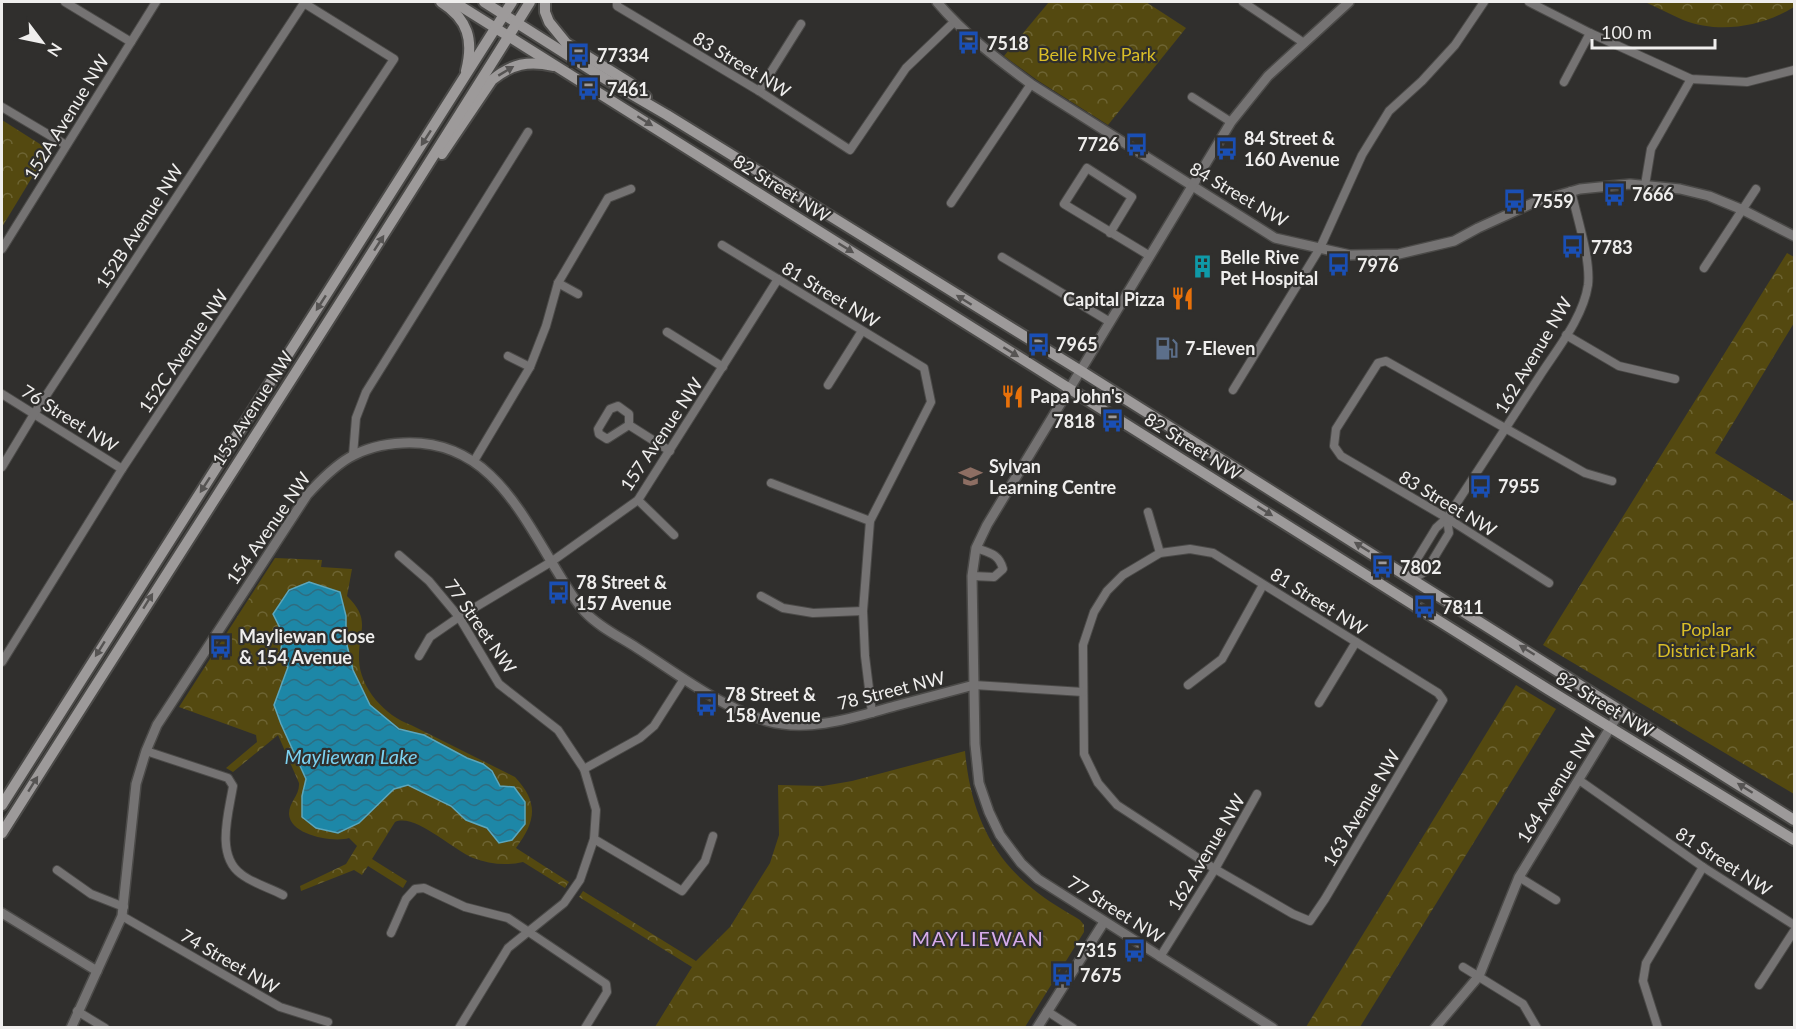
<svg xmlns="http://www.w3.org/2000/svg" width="1796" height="1029" font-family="Lato,sans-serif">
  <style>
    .park { fill: url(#park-crowns) }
    .water { fill: url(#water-waves); stroke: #5ca6bc; stroke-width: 1.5 }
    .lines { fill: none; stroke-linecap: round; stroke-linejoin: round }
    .minor-casing { stroke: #4b4a48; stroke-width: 10 }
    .tertiary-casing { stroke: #4b4a48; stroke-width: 12 }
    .secondary-casing { stroke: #4b4a48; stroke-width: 14 }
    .minor { stroke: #757373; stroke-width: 8 }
    .tertiary { stroke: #757373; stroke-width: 9 }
    .secondary { stroke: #9d9a9a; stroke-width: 10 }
    .oneway { fill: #565453 }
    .labels { text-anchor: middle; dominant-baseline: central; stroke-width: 4.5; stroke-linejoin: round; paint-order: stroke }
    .poi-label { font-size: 18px; font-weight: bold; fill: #efeeed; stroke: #302f2d; text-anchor: start }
    .park-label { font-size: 18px; fill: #dabe27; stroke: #302f2d }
    .street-label { font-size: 18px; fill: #efeeed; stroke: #302f2d }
    .water-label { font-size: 20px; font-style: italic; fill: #7cd2f1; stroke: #302f2d }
    .neighbourhood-label { font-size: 20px; letter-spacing: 1.5px; fill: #d6abeb; stroke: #302f2d }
  </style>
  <defs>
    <pattern id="park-crowns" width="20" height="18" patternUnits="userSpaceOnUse" patternTransform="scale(1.5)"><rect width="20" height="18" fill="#544910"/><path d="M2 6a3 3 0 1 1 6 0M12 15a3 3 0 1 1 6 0" fill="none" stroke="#6d6433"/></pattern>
    <pattern id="water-waves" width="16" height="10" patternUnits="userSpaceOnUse" patternTransform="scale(1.5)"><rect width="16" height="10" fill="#1d87a7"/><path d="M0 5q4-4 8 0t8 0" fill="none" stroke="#2e6d81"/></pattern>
  </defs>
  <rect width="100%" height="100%" fill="#302f2d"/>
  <!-- park -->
  <g class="park">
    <path d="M1049,2h97l40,26 -78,97 -71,-45 -33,-24z"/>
    <path d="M1645,2h149v5c-32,20 -75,27 -111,13 -13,-6 -25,-12 -38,-18z"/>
    <path d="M2,120l41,26 2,10 -43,71z"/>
    <path d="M1787,253l7,4v66l-79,130 79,49v292l-251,-149z"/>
    <path d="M275,558l47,2 -1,7 31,2 -5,27c25,24 11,35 12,64 1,28 26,56 52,65l104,52c24,26 21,44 1,71l53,34 -4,6 -42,-26c-17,4 -34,2 -50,-4 -20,-8 -58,-45 -78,-36l-23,37 35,22 -4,7 -35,-22 -6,9 -8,-5 -53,21 -1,-5 46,-22 11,-18 -8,-8c-16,5 -59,-3 -60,-24 0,-12 11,-19 10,-31l-21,-48 -45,37 -7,-4 31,-26 -1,-7 -77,-28z"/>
    <path d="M1516,685l40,24 -196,318h-54z"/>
    <path d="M965,751c5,56 23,102 68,138 14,12 31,21 47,31l4,5v7l-59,95h-370l37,-60 -113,-70 4,-6 113,70 34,-34 40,-64 9,-28 -1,-50 45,1 29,-5z"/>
  </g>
  <!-- water -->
  <path class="water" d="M309,582l31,10 6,24v25l7,29 17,35 29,24 25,6 43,23 16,6 9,7 8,15 14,1 11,15v22l-13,16 -13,3 -12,-15 -21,-8 -15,-14 -43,-21 -14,4 -35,34 -21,10 -22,-5 -14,-11v-21l4,-17 -25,-55 -7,-19 14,-38 -8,-10 3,-23 -10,-20 16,-24z"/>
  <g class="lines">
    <defs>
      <g id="minor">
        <path d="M65,2l66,40"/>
        <path d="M617,2v4l142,85 91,59 56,-82 48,-46"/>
        <path d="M1243,2l61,41"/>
        <path d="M1529,2l61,31 101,46 56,3 47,-12"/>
        <path d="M1564,82l26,-49"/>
        <path d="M759,91l42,-67"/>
        <path d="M1192,97l39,25"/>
        <path d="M2,107l64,38"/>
        <path d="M1645,185l6,-36 40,-70"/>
        <path d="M951,203l80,-119"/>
        <path d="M1110,233l22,-36 -45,-29 -23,36 86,52"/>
        <path d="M722,245l202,123 7,34 -61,119 -7,90 2,45 7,57"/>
        <path d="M2,249l154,-247"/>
        <path d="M1002,257l108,65"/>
        <path d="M1704,268l52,-79"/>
        <path d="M558,283l20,11"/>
        <path d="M667,332l56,35"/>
        <path d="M1566,335l53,31 56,13"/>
        <path d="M508,356l22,11"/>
        <path d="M828,385l34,-54"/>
        <path d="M1233,390l87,-142 42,-93 27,-44 33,-30 33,-36 29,-43"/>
        <path d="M2,394l120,75"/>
        <path d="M618,406l11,8v11l-22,14 -8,-5 -1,-5 12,-20z"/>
        <path d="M629,425l41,26"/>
        <path d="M353,455l3,-37 10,-26 162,-260"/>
        <path d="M474,461l56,-94 16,-41 12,-43 50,-85 23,-9"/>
        <path d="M2,467l32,-53 270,-411 90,56 -272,410 -120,193"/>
        <path d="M771,483l99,38"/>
        <path d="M638,500l36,35"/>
        <path d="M1148,512l12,41"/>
        <path d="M1190,549l23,4 225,140 5,7 -118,199 -15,22 -17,-7 -78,-45 -98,-64 -19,-22 -14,-29 -1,-109 11,-33 13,-21 16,-16 37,-22z"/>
        <path d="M399,555l30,26 30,36 40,67 59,46 26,39 12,41 -2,29 -14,41 -16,23 -56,45 -49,80"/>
        <path d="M972,576l22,1 9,-8c-4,-15 -13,-16 -27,-21"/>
        <path d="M1413,579l1,-15 22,-36 11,-10c31,-47 61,-94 92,-141 18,-28 44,-59 49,-92 3,-25 -11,-68 -17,-94"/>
        <path d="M1413,579l13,-8 23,-38 -2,-15"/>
        <path d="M1549,583l-102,-65 -106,-62 -7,-10 2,-17 42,-66 8,-2 199,112 27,8"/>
        <path d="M761,596l22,12 30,5 50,-2"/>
        <path d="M419,656l11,-19 29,-20 92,-55 87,-62 140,-221"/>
        <path d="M974,685l109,7"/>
        <path d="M1188,685l34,-26 41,-74"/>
        <path d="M1319,703l37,-61"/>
        <path d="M146,751l82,27 5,8c-4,26 -18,69 8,88 11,9 29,14 42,21"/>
        <path d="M584,769l56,-31 14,-12 30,-47"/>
        <path d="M1579,780l124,87 91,58"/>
        <path d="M594,839l88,52 23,-30 8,-25"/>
        <path d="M57,870l34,24 33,13"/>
        <path d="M1519,877l37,23"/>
        <path d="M122,916l158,91 48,15"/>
        <path d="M391,933l15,-34 9,-10 9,-1 41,19 43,11 98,66 1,8 -22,36"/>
        <path d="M1160,957l55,-88 42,-75"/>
        <path d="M1463,967l60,37 14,24"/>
        <path d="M1759,985l35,-54"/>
        <path d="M77,1011l28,17"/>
        <path d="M1047,1011l26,17"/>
        <path d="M1658,1028l-15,-47 3,-18 57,-96"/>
      </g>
      <g id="tertiary">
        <path d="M937,2c27,32 60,57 94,82l244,154 75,17 49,-1 55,-13 24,-13 57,-26 45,-13 50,-5 50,5 29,7 34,14 51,26"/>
        <path d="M2,913l95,58"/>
        <path d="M71,1028l51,-112 14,-132 10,-33 11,-26 150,-230c29,-32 51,-50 96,-52 84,-4 116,66 154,128 8,13 17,29 28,41 14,15 35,25 52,36 41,26 83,59 130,73 42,12 88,-4 128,-15 27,-7 53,-14 79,-21"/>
        <path d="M1037,1028l67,-106"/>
        <path d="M1273,1028l-235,-149 -17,-16 -21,-28 -11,-23 -10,-29 -4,-39 -3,-168 4,-28 11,-23 244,-403 37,-46 81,-74"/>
        <path d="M1435,1028l44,-52 40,-99 102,-167"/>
      </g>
      <g id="secondary">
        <path d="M441,2c27,17 33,38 25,69"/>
        <path d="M454,2l1095,688 245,150"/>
        <path d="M484,2l123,78 60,35 414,256 713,449"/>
        <path d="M545,2v10l4,10 17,21 64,40 16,14"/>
        <path d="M442,154l50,-74c19,-16 37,-20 61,-14"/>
        <path d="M2,805l510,-803"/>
        <path d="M2,833c175,-277 355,-553 528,-831"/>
      </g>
    </defs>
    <!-- minor casing -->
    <use href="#minor" class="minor-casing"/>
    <!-- tertiary casing -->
    <use href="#tertiary" class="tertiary-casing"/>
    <!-- secondary casing -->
    <use href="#secondary" class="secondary-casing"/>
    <!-- minor -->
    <use href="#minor" class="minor"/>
    <!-- tertiary -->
    <use href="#tertiary" class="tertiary"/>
    <!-- secondary -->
    <use href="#secondary" class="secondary"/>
  </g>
  <!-- one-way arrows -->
  <defs><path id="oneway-solid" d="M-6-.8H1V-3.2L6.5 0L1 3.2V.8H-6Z" transform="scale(1.5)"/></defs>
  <g class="oneway">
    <use href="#oneway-solid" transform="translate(506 71) rotate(-31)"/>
    <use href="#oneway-solid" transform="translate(645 121) rotate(32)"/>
    <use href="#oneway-solid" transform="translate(426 138) rotate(123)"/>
    <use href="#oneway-solid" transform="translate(379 243) rotate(-57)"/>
    <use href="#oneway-solid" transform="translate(846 248) rotate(32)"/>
    <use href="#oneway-solid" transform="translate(964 300) rotate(-148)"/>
    <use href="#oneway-solid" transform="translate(321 303) rotate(123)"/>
    <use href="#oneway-solid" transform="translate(1011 352) rotate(32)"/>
    <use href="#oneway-solid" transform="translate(205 485) rotate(123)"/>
    <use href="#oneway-solid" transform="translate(1265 511) rotate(32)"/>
    <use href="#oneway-solid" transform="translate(1362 547) rotate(-148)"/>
    <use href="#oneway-solid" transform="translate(148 601) rotate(-58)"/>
    <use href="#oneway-solid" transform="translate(100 649) rotate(122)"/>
    <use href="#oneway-solid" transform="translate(1527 650) rotate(-148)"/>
    <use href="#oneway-solid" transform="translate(33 784) rotate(-58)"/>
    <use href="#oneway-solid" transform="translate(1745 788) rotate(-148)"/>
  </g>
  <!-- icons -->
  <defs>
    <symbol id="bus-bare" viewBox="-9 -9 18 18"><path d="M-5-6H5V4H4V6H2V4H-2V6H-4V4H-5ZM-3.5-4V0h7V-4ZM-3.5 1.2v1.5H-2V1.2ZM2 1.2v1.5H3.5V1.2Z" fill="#1a4fb4" stroke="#302f2d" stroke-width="2.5" paint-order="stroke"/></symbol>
    <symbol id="building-bare" viewBox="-9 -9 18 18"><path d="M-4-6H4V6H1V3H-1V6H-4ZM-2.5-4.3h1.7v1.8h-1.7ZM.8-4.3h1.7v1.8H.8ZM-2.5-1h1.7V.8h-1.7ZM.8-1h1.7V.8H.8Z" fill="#0f9aa8" stroke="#302f2d" stroke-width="2.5" paint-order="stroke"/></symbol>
    <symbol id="restaurant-bare" viewBox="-9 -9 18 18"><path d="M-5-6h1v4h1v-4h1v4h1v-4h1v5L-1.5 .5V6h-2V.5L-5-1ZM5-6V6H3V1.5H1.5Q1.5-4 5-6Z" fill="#e8710a" stroke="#302f2d" stroke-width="2.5" paint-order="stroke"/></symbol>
    <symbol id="fuel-bare" viewBox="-9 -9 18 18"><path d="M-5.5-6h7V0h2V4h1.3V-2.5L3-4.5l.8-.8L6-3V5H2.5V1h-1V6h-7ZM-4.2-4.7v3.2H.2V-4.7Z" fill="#5c6f8a" stroke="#302f2d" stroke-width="2.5" paint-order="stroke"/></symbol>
    <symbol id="school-bare" viewBox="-9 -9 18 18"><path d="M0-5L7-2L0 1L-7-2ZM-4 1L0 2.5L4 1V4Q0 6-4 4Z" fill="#8d6e63" stroke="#302f2d" stroke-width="2.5" paint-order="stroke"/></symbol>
  </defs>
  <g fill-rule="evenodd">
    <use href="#bus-bare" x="952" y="26" width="33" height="33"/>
    <use href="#bus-bare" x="562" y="38" width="33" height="33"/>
    <use href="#bus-bare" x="572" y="72" width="33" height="33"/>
    <use href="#bus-bare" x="1120" y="128" width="33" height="33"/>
    <use href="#bus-bare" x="1210" y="132" width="33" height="33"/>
    <use href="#bus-bare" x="1598" y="178" width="33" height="33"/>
    <use href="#bus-bare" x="1498" y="184" width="33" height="33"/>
    <use href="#bus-bare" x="1556" y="230" width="33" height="33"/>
    <use href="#bus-bare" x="1322" y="248" width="33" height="33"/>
    <use href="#building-bare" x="1186" y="250" width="33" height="33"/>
    <use href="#restaurant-bare" x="1166" y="282" width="33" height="33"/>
    <use href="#bus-bare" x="1022" y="328" width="33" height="33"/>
    <use href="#fuel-bare" x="1150" y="332" width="33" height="33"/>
    <use href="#restaurant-bare" x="996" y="380" width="33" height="33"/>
    <use href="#bus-bare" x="1096" y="404" width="33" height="33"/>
    <use href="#school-bare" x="954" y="460" width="33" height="33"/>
    <use href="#bus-bare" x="1464" y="470" width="33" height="33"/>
    <use href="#bus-bare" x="1366" y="550" width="33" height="33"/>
    <use href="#bus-bare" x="542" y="576" width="33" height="33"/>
    <use href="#bus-bare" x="1408" y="590" width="33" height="33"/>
    <use href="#bus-bare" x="204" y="630" width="33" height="33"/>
    <use href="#bus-bare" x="690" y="688" width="33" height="33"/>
    <use href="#bus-bare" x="1118" y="934" width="33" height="33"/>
    <use href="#bus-bare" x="1046" y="958" width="33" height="33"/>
  </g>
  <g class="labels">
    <!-- poi labels -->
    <g class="poi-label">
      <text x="987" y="43">7518</text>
      <text x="597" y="55">77334</text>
      <text x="607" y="89">7461</text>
      <text x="1244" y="138">84 Street &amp;<tspan x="1244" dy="21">160 Avenue</tspan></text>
      <text x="1119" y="144" text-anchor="end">7726</text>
      <text x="1632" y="194">7666</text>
      <text x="1532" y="201">7559</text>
      <text x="1591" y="247">7783</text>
      <text x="1220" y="257">Belle Rive<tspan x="1220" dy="21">Pet Hospital</tspan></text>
      <text x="1357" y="265">7976</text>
      <text x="1165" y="299" text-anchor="end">Capital Pizza</text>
      <text x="1056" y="344">7965</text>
      <text x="1185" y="348">7-Eleven</text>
      <text x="1030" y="396">Papa John's</text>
      <text x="1095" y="421" text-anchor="end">7818</text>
      <text x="989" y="466">Sylvan<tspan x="989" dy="21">Learning Centre</tspan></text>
      <text x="1498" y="486">7955</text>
      <text x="1400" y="567">7802</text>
      <text x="576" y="582">78 Street &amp;<tspan x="576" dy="21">157 Avenue</tspan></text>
      <text x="1442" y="607">7811</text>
      <text x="239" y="636">Mayliewan Close<tspan x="239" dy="21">&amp; 154 Avenue</tspan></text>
      <text x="725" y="694">78 Street &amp;<tspan x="725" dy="21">158 Avenue</tspan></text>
      <text x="1117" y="950" text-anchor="end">7315</text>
      <text x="1080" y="975">7675</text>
    </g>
    <!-- park labels -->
    <g class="park-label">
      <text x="1097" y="54">Belle RIve Park</text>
      <text x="1706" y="629">Poplar<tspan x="1706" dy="21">District Park</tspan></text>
    </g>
    <!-- street labels -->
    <g class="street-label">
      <text transform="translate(742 64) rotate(31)">83 Street NW</text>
      <text transform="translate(66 117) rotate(-58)">152A Avenue NW</text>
      <text transform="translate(782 188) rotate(32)">82 Street NW</text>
      <text transform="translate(1239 194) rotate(30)">84 Street NW</text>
      <text transform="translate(139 226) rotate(-57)">152B Avenue NW</text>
      <text transform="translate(831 294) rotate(31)">81 Street NW</text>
      <text transform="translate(183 351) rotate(-56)">152C Avenue NW</text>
      <text transform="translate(1533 355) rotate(-59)">162 Avenue NW</text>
      <text transform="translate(252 408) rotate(-57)">153 Avenue NW</text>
      <text transform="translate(70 418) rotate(32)">76 Street NW</text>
      <text transform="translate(661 434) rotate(-56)">157 Avenue NW</text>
      <text transform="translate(1193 446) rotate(32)">82 Street NW</text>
      <text transform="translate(1448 503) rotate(31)">83 Street NW</text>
      <text transform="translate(268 528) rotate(-55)">154 Avenue NW</text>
      <text transform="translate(1319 601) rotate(32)">81 Street NW</text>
      <text transform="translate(481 626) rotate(55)">77 Street NW</text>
      <text transform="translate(891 690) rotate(-14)">78 Street NW</text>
      <text transform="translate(1605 704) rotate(31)">82 Street NW</text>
      <text transform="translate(1556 785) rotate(-58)">164 Avenue NW</text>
      <text transform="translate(1361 808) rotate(-59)">163 Avenue NW</text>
      <text transform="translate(1206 852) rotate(-59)">162 Avenue NW</text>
      <text transform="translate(1724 861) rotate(33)">81 Street NW</text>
      <text transform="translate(1116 909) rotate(32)">77 Street NW</text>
      <text transform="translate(230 961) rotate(30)">74 Street NW</text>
    </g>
    <!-- water labels -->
    <g class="water-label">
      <text x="351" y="756">Mayliewan Lake</text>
    </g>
    <!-- neighbourhood labels -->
    <g class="neighbourhood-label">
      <text x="978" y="938">MAYLIEWAN</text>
    </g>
  </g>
  <!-- border -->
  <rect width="1796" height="1029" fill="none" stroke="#efeeed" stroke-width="6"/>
  <!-- north arrow -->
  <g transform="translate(42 42) rotate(122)" stroke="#302f2d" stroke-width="4.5" paint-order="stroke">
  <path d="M0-4.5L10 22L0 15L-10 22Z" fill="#efeeed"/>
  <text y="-9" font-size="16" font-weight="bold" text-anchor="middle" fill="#efeeed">N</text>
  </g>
  <!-- scale -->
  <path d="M1592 39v9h123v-9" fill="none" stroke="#efeeed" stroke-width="3"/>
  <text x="1601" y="39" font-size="18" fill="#efeeed" stroke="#302f2d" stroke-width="4.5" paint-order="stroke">100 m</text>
</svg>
